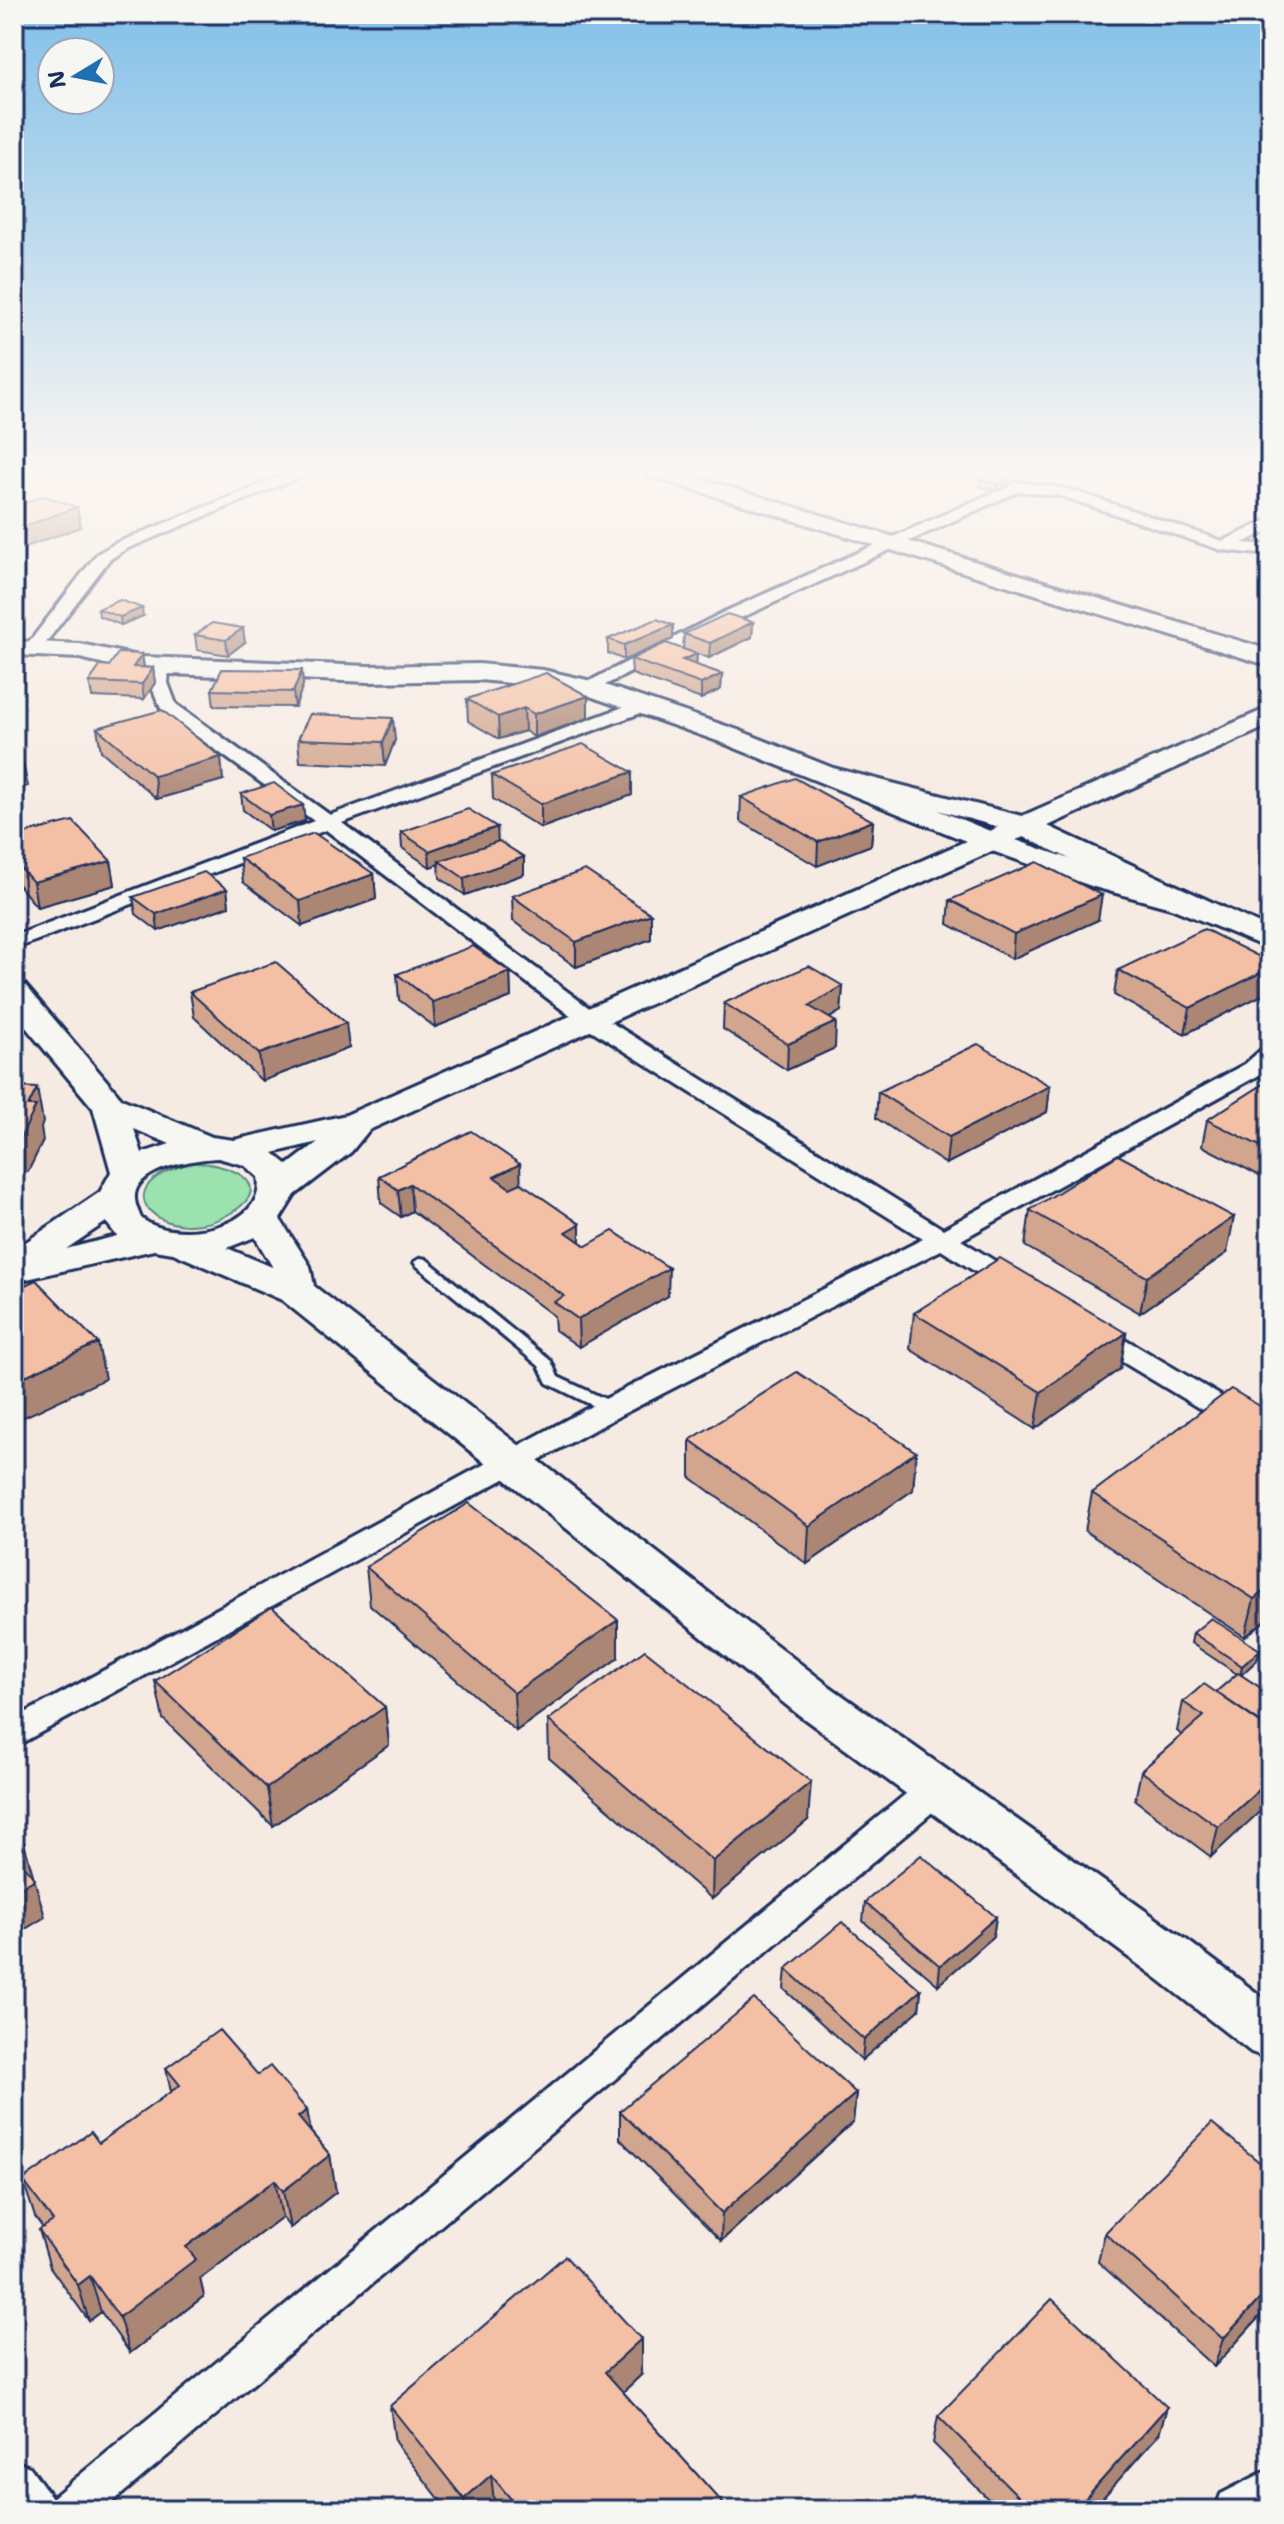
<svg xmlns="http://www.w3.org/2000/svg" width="1284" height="2524" font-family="'Shantell Sans',sans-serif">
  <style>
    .green { fill: #9ce2af; stroke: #5c8886; stroke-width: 2 }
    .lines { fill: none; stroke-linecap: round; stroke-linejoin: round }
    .lane-casing { stroke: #1b2f5e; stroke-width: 6 }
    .street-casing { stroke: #1b2f5e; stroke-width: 6 }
    .secondary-casing { stroke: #1b2f5e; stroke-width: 6 }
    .lane { fill: #f6f6f2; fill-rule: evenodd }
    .street { fill: #f6f6f2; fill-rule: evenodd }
    .secondary { fill: #f6f6f2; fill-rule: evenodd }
    .wall { fill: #d2a58e; stroke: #1b2f5e; stroke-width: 2 }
    .shaded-wall { fill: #ab8674; stroke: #1b2f5e; stroke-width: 2 }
    .building { fill: #f4c0a5; stroke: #1b2f5e; stroke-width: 2 }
  </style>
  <rect width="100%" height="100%" fill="#f6ebe3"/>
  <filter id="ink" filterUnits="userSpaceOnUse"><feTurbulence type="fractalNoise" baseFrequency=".0125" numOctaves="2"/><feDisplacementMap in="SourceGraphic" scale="16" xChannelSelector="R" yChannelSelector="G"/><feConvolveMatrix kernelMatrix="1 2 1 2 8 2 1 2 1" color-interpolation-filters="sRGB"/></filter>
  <g filter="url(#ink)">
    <!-- green -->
    <path class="green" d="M193,1163c32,-1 88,20 38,50 -63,39 -139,-27 -38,-50z"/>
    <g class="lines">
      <defs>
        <path id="lane" d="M421,1258l5,1 125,102 7,16 58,27 3,4 -3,4h-10l-59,-29 -8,-17 -123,-101 -2,-3z"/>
        <g id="street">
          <path d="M292,472h20l-186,77 -17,11 -71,93h-12l-2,-4 73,-95 19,-11z"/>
          <path d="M1017,482l51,7 155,52 47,-22v11l-28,13 28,2v10l-49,-5 -160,-54 -42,-5 -283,129 -143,71 -6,1 -9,-5 146,-75z"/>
          <path d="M160,661l9,5 -1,17 8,21 154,111 307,-113h12l3,4 -3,4 -307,113 254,190 347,216 302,-165 17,-15 8,-2v19l-9,8 -300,166 63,39 4,6 -4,6 -9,2 -9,-2 -65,-41 -320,165 -607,332v-28l587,-318 322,-162 -343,-216 -254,-193 -312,119v-13l300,-115 -152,-110 -12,-28 1,-17z"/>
          <path d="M1093,1323l10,3 167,99v23l-10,-3 -177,-107 -4,-6 4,-6z"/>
          <path d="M936,1776l12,3 5,10 -5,10 -845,711h-89v-49l16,6 22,31 872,-719z"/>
          <path d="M1270,2469v41h-55l6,-16z"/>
        </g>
        <g id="secondary">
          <path d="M645,472h33l592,178v16l-621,-190z"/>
          <path d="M14,641l66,3 63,13 226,9 110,-2 64,6 53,12 142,48 95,38 189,48 248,-109v18l-222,101 222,103v20l-99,-41 -77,-21 -102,-36 -623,279 -18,22 -56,43 -15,24 30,47 4,20 515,400 363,258 78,59v56l-19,-7 -97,-76 -359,-264 -513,-412 -109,-47 -19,-3 -140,32v-32l86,-58 11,-20 -18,-64 -79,-95v-31l11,3 97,114 90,38 22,3 112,-25 620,-274 -246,-99 -139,-49 -38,-7 -64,-6 -110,2 -226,-9 -63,-15 -66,-3zM938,810l60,17 -8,4zM1024,837l46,22 -54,-19zM134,1129l36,15 -28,9zM318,1142l-30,23 -15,-12zM218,1158l26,7 14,12c10,52 -85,68 -117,41 -4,-10 -9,-20 -4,-30 11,-22 60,-29 81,-30zM106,1222l11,14 -51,13zM255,1237l17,29v1l-45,-19z"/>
        </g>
      </defs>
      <!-- lane casing -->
      <use href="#lane" class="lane-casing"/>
      <!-- street casing -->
      <use href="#street" class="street-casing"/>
      <!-- secondary casing -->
      <use href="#secondary" class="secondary-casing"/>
      <!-- lane -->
      <use href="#lane" class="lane"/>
      <!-- street -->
      <use href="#street" class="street"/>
      <!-- secondary -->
      <use href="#secondary" class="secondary"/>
    </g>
    <!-- wall -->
    <g class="wall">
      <path d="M1009,479l-1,7 -11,5 -18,-5 1,-6z"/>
      <path d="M98,609l45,7 -22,9 -22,-9z"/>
      <path d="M753,622l-1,15 -43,21 -26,-9 1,-15z"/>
      <path d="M195,635l50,7 -17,13 -31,-5z"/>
      <path d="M608,639h65l-49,21 -16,-7z"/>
      <path d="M142,654l2,13 9,1 2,15 -11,16 -52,-2 -3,-15 20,-16z"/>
      <path d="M697,654l-1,11 26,9 -1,15 -20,10 -69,-25 -1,-15z"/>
      <path d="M303,685l-8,22 -81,-1 -2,-16z"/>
      <path d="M588,696v22l-54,19 -9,-6 -26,8 -31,-18 -1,-22z"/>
      <path d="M97,728l126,52 -66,19 -56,-48z"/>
      <path d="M298,739l97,1 -10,26 -85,-4z"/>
      <path d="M492,775l140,20 -91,33 -48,-29z"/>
      <path d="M241,794l64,27 -34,10 -28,-21z"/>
      <path d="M741,797l132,24 -2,24 -54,21 -77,-45z"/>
      <path d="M401,832l97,9 26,16v17l-59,21 -25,-17 -1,-14 -9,3 -28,-19z"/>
      <path d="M14,836l97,25 4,24 -78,22 -23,-27z"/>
      <path d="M240,858l134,16 2,25 -74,27 -59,-44z"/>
      <path d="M227,889l2,17 -71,25 -22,-17 -3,-17z"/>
      <path d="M512,896l139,18v25l-75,28 -63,-46z"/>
      <path d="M950,900l148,20 -86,39 -64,-35z"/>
      <path d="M1270,962v29l-85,43 -71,-39 4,-25z"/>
      <path d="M510,972l1,25 -76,30 -36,-27 -2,-26z"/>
      <path d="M843,986l-2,25 -11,7 5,30 -48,22 -64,-41 1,-26z"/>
      <path d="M190,992l159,56 -87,33 -68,-64z"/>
      <path d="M1270,1080v101l-68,-35 5,-26z"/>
      <path d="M1050,1086l-3,26 -101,52 -70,-46 2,-26z"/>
      <path d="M520,1164v19l60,41v18l88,54 -89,51 -24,-17 -1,-14 -142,-105 -11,6 -20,-14 -2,-27z"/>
      <path d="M1030,1210l197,43 -87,60 -115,-67z"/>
      <path d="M914,1313l212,20 -6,36 -85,60 -125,-80z"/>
      <path d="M1270,1412v204l-25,21 -160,-106 7,-38z"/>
      <path d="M690,1440l226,12 -3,38 -106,74 -117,-87z"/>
      <path d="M366,1567l252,91 -102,73 -146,-126z"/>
      <path d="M1193,1633l67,17 -3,10 -16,15 29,19 -59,163 -76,-57 6,-29 41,-36 -5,-4 6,-29 33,-10 21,-18 -46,-31z"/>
      <path d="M155,1681l230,26 4,38 -116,81 -110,-107z"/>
      <path d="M548,1720l260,100 -96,79 -163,-141z"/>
      <path d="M865,1902l131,15 -3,20 -55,48 -75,-64z"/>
      <path d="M786,1969l135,21 -2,20 -57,50 -78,-71z"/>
      <path d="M166,2068l92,7 49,35 4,22 19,23 6,37 -46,36 -8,-11 -82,62 4,17 -74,57 -29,-41 -12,9 -39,-54 -11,-37 4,-2 -8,-11 -12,-37 76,-37 72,-51z"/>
      <path d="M856,2093l-3,29 -132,119 -101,-102v-28z"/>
      <path d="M1270,2171v134l-56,62 -116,-105 7,-29z"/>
      <path d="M641,2375l-18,17 106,118h-281l-53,-68 -5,-36z"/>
      <path d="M1167,2407l-8,27 -67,76h-93l-66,-67 5,-27z"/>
    </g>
    <!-- shaded-wall -->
    <g class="shaded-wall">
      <path d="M1009,479l-1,7 -11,5v-7z"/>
      <path d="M77,507l4,20 -67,24v-21z"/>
      <path d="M142,608l1,8 -22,9 -1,-8z"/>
      <path d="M753,622l-1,15 -43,21 1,-15z"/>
      <path d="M673,625v14l-49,21v-15z"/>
      <path d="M243,628l2,14 -17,13 -2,-15z"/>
      <path d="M142,654l2,15 -11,-2z"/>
      <path d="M697,654l-1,14 -14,-8z"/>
      <path d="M153,668l2,15 -11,16 -2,-15z"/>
      <path d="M302,670l1,15 -8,22 -2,-15z"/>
      <path d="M722,674l-1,15 -20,10v-15z"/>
      <path d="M588,696v22l-54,19v-23z"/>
      <path d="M524,708l1,23 -26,8 -1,-22z"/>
      <path d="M393,718l2,22 -10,26 -2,-24z"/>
      <path d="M221,757l2,23 -66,19 -3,-23z"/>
      <path d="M23,763l5,23 -14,4v-25z"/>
      <path d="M632,772v23l-91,33v-24z"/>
      <path d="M303,805l2,16 -34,10 -2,-16z"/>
      <path d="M873,821l-2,24 -54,21 1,-24z"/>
      <path d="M497,827l1,16 -59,18v3l-9,3 -1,-16z"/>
      <path d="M524,857v17l-59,21 -1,-17z"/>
      <path d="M111,861l4,24 -78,22 -4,-25z"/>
      <path d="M374,874l2,25 -74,27 -2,-25z"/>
      <path d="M227,889l2,17 -71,25 -2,-17z"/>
      <path d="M1102,895l-4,25 -86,39 2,-25z"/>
      <path d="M651,914v25l-75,28v-25z"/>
      <path d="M1270,968v23l-85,43 5,-26z"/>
      <path d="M510,972l1,25 -76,30 -2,-25z"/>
      <path d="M843,986l-2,25 -33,20 1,-25z"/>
      <path d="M836,1022l-1,26 -48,22 1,-26z"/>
      <path d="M346,1023l3,25 -87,33 -3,-27z"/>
      <path d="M1050,1086l-3,26 -101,52 3,-27z"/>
      <path d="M37,1088l6,34 -2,6 2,13 -15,31 -9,2 -4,18 -1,-54 14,-32z"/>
      <path d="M520,1164l1,27 -26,13 -1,-27z"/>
      <path d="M410,1184l2,27 -11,6 -3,-27z"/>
      <path d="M1234,1217l-7,36 -87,60 7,-36z"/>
      <path d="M580,1224v27l-14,-19z"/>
      <path d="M669,1268l-1,28 -89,51 -1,-28z"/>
      <path d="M1126,1333l-6,36 -85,60 6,-37z"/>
      <path d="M98,1343l7,36 -91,43v-41z"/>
      <path d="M916,1452l-3,38 -106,74 2,-38z"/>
      <path d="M1270,1586v30l-25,21 9,-38z"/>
      <path d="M618,1620v38l-102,73 -2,-38z"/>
      <path d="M1260,1650l-3,10 -17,16 2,-10z"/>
      <path d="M385,1707l4,38 -116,81 -6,-38z"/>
      <path d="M1270,1780v22l-59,55 7,-30z"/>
      <path d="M811,1782l-3,38 -96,79 1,-38z"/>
      <path d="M24,1843l21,74 -31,19v-87z"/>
      <path d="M996,1917l-3,20 -55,48 2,-19z"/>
      <path d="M921,1990l-2,20 -57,50 2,-20z"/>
      <path d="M856,2093l-3,29 -132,119 1,-28z"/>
      <path d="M307,2110l6,37 -15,-30z"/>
      <path d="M330,2155l6,37 -46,36 -7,-37z"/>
      <path d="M275,2180l7,37 -82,62 4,17 -74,57 -11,-36 67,-70z"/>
      <path d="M90,2276l11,36 -12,9 -11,-36z"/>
      <path d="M1270,2288v17l-56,62 9,-28z"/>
      <path d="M641,2339v36l-35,33 -1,-36z"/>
      <path d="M1167,2407l-8,27 -67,76h-17z"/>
      <path d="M491,2475l4,35h-30l-1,-11z"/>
    </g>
    <!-- building -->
    <g class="building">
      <path d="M992,474l17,5 -12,5 -17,-4z"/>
      <path d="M44,496l33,11 -63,23v-24z"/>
      <path d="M120,600l22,8 -22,9 -22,-8z"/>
      <path d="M727,614l26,8 -43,21 -26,-9z"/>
      <path d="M657,619l16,6 -49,20 -16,-6z"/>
      <path d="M212,623l31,5 -17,12 -31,-5z"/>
      <path d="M666,643l31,11 -15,6 40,14 -21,10 -70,-25z"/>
      <path d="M118,653l24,1 -9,13 20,1 -11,16 -53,-2 12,-17 8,1z"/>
      <path d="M222,669l80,1 -9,22 -81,-2z"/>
      <path d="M546,673l42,23 -54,18 -10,-6 -26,9 -31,-18z"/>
      <path d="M162,710l59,47 -67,19 -57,-48z"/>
      <path d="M310,714l83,4 -10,24 -85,-3z"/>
      <path d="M583,744l49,28 -91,32 -49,-29z"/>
      <path d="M14,753l9,10 -9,2z"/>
      <path d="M795,778l78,43 -55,21 -77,-45z"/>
      <path d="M274,783l29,22 -34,10 -28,-21z"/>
      <path d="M468,809l29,18 -68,24 -28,-19z"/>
      <path d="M73,821l38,40 -78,21 -19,-21v-25z"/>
      <path d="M314,833l60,41 -74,27 -60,-43z"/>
      <path d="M499,841l25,16 -60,21 -25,-17z"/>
      <path d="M1037,862l65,33 -88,39 -64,-34z"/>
      <path d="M585,870l66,44 -75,28 -64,-46z"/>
      <path d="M204,872l23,17 -71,25 -23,-17z"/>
      <path d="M1204,929l66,33v6l-80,40 -72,-38z"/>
      <path d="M473,946l37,26 -77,30 -36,-28z"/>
      <path d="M276,962l70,61 -87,31 -69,-62z"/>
      <path d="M809,966l34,20 -34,20 27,16 -48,22 -64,-41z"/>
      <path d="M978,1044l72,42 -101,51 -71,-45z"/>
      <path d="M1270,1080v71l-63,-31z"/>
      <path d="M14,1083h4l-2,4 21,1 -9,18h8l-15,31 -7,1z"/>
      <path d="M471,1131l49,33 -26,13 16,11 11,-5 59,41 -14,8 20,14 27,-15 56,37 -91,51 -24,-17 10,-6 -154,-112 -12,6 -19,-14z"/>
      <path d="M1118,1155l116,62 -87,60 -117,-67z"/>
      <path d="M1000,1258l126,75 -85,59 -127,-79z"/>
      <path d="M36,1280l62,63 -84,38v-91z"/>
      <path d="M797,1372l119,80 -107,74 -119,-86z"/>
      <path d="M1231,1389l39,23v174l-16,13 -162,-106z"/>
      <path d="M469,1503l149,117 -104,73 -148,-126z"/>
      <path d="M272,1607l113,100 -118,81 -112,-107z"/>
      <path d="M1211,1618l49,32 -18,16 -49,-33z"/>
      <path d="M645,1650l166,132 -98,79 -165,-141z"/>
      <path d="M1238,1673l32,21v35l-54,-37z"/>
      <path d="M1204,1684l66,46v50l-52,47 -77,-56 63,-55 -21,-14z"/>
      <path d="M14,1830l10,13 -10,6z"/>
      <path d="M14,1854l21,25 -21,13z"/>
      <path d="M921,1855l75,62 -56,49 -75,-64z"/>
      <path d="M842,1922l79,68 -57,50 -78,-71z"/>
      <path d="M754,1999l102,94 -134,120 -102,-102z"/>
      <path d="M219,2030l39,45 12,-9 37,44 -9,7 32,38 -47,36 -8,-11 -89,67 10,12 -77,58 -29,-41 -12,9 -39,-55 14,-9 -30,-41 68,-48 8,11 81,-58 -14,-17z"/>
      <path d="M1212,2123l58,48v117l-47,51 -118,-106z"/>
      <path d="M565,2256l76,83 -36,33 124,138h-209l-29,-35 -27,24 -74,-93z"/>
      <path d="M1052,2299l115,108 -92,103h-43l-94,-94z"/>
    </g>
  </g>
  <!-- sky -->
  <linearGradient id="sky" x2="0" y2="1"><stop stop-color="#82c0e9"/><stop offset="0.57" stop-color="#fbf6f2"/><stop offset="1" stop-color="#fbf6f2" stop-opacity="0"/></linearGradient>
  <rect width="1284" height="825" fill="url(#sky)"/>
  <!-- margin -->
  <rect width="1284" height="2524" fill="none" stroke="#f6f6f2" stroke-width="48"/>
  <rect x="24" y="24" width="1236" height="2476" fill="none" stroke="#1b2f5e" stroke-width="3" filter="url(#ink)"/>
  <!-- north arrow -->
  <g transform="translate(76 76) rotate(260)"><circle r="38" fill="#f6f6f2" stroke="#9ea6b7" stroke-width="2"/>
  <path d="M0-6L14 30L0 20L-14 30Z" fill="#1f6fb2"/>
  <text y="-12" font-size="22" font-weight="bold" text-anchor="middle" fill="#1b2f5e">N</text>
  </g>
</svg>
